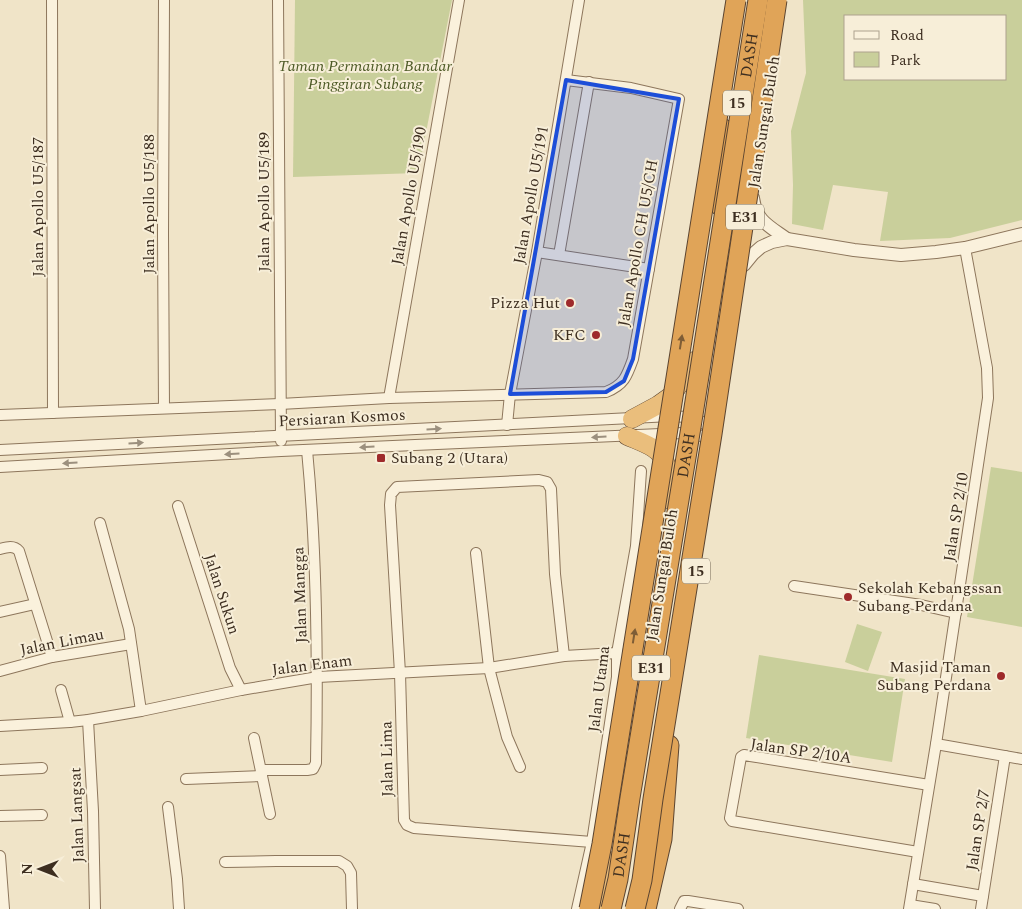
<svg xmlns="http://www.w3.org/2000/svg" width="1022" height="909" font-family="Spectral,serif">
  <style>
    .green { fill: #c9cf9b; fill-rule: evenodd }
    .lines { fill: none; stroke-linecap: round; stroke-linejoin: round }
    .minor-casing { stroke: #8d765c; stroke-width: 12 }
    .tertiary-casing { stroke: #8d765c; stroke-width: 14 }
    .trunk-casing { stroke: #5b4430; stroke-width: 19 }
    .motorway-casing { stroke: #5b4430; stroke-width: 21 }
    .minor { stroke: #faf1dc; stroke-width: 10 }
    .tertiary { stroke: #faf1dc; stroke-width: 12 }
    .trunk { stroke: #eabe7c; stroke-width: 18 }
    .motorway { stroke: #e0a458; stroke-width: 19 }
    .motorway-bridge-casing { stroke: #5b4430; stroke-width: 21; stroke-linecap: butt }
    .motorway-bridge { stroke: #e0a458; stroke-width: 19 }
    .oneway { fill: #7e5d36 }
    .oneway2 { fill: #9c907e }
    .marked { fill: #1d4ed8; fill-opacity: 0.2; stroke: #1d4ed8; stroke-width: 4; stroke-linejoin: round }
    .poi-dot { fill: #9e2a2b; stroke: #f7eed8; stroke-width: 2 }
    .labels { text-anchor: middle; dominant-baseline: central; stroke-width: 4; stroke-linejoin: round; paint-order: stroke }
    .shield { fill: #f7eed8; stroke: #756857; stroke-width: 1 }
    .shield-label { font-size: 15px; font-weight: bold; fill: #3d2e20 }
    .street-label { font-size: 16px; fill: #3d2e20; stroke: #f7eed8 }
    .park-label { font-size: 16px; font-style: italic; fill: #4d5a26; stroke: #f7eed8 }
    .poi-label { font-size: 16px; fill: #3d2e20; stroke: #f7eed8; text-anchor: end }
  </style>
  <rect width="100%" height="100%" fill="#f0e4c8"/>
  <!-- green -->
  <g class="green">
    <path d="M295,0h157l-34,173 -125,4z"/>
    <path d="M803,0h219v220l-72,18 -70,3 8,-49 -55,-7 -10,45 -31,-6 1,-39 -2,-54 15,-58zM846,16h160v63h-160z"/>
    <path d="M991,467l31,5v155l-55,-10z"/>
    <path d="M857,624l25,8 -14,39 -23,-9z"/>
    <path d="M759,655l146,24 -13,83 -146,-24z"/>
  </g>
  <g class="lines">
    <defs>
      <g id="minor">
        <path d="M52,0l1,413"/>
        <path d="M164,0l-1,234 1,174"/>
        <path d="M278,0l3,441"/>
        <path d="M537,252l112,17"/>
        <path d="M559,255l30,-173"/>
        <path d="M389,398l70,-398"/>
        <path d="M0,415l280,-11 109,-6 217,-6c18,-7 21,-16 27,-33l46,-260 -48,-11 -65,-8"/>
        <path d="M507,425l3,-31 27,-142 42,-252"/>
        <path d="M0,450l671,-34 15,1 13,3 16,12"/>
        <path d="M0,467l281,-16 402,-18 19,3 13,-4"/>
        <path d="M178,506l52,162 11,22"/>
        <path d="M100,523l29,106 12,82"/>
        <path d="M0,549c7,-2 14,-4 19,2l33,106"/>
        <path d="M476,553l13,115 18,69 13,30"/>
        <path d="M794,586l127,19 35,8"/>
        <path d="M0,612l35,-8"/>
        <path d="M564,656l-9,-82 -4,-85 -4,-7 -8,-2 -142,7 -6,7 -1,11 10,168 4,147 3,5 7,3 178,14"/>
        <path d="M0,671l52,-14 79,-13"/>
        <path d="M61,690l9,32"/>
        <path d="M88,720l5,91 2,98"/>
        <path d="M0,726l70,-4 18,-2 53,-9 100,-21 77,-13 171,-9 75,-12 53,-3"/>
        <path d="M254,738l16,76"/>
        <path d="M936,744l86,15"/>
        <path d="M0,770l42,-2"/>
        <path d="M261,770h46l6,-1 3,-6c2,-104 1,-209 -9,-313"/>
        <path d="M186,779l76,-3"/>
        <path d="M168,807l9,72 2,30"/>
        <path d="M0,816l42,-1"/>
        <path d="M918,852l-186,-31 -2,-3 11,-61 3,-2 185,30"/>
        <path d="M0,856l4,53"/>
        <path d="M225,862l51,-1h63l8,5 4,7 1,36"/>
        <path d="M913,884l70,12"/>
        <path d="M910,905l25,4"/>
        <path d="M577,909l15,-67 25,-165v-24l19,-107 5,-75"/>
        <path d="M680,909l4,-8h4l50,8"/>
        <path d="M909,909l27,-165 52,-346 -1,-30 -22,-120"/>
        <path d="M981,909l24,-153"/>
      </g>
      <g id="tertiary">
        <path d="M753,198c3,23 16,28 34,41"/>
        <path d="M744,265l9,-11 8,-7 11,-5 15,-3 67,11 47,5 35,-3 29,-4 57,-14"/>
      </g>
      <g id="trunk">
        <path d="M632,419l26,-14 14,-10 24,-35"/>
        <path d="M627,436c9,4 18,7 26,12 18,11 17,35 20,54"/>
        <path d="M600,909l13,-48"/>
      </g>
      <g id="motorway">
        <path d="M719,205l3,-77"/>
        <path d="M646,909l16,-70 7,-94"/>
      </g>
    </defs>
    <!-- minor casing -->
    <use href="#minor" class="minor-casing"/>
    <!-- tertiary casing -->
    <use href="#tertiary" class="tertiary-casing"/>
    <!-- trunk casing -->
    <use href="#trunk" class="trunk-casing"/>
    <!-- motorway casing -->
    <use href="#motorway" class="motorway-casing"/>
    <!-- minor -->
    <use href="#minor" class="minor"/>
    <!-- tertiary -->
    <use href="#tertiary" class="tertiary"/>
    <!-- trunk -->
    <use href="#trunk" class="trunk"/>
    <!-- motorway -->
    <use href="#motorway" class="motorway"/>
    <defs>
      <g id="motorway-bridge">
        <path d="M589,909l13,-65 134,-844"/>
        <path id="s1" d="M611,909l7,-30 12,-81 61,-371 67,-427"/>
        <path d="M635,909l7,-29 11,-81 59,-365 65,-434"/>
      </g>
    </defs>
    <!-- motorway-bridge casing -->
    <use href="#motorway-bridge" class="motorway-bridge-casing"/>
    <!-- motorway-bridge -->
    <use href="#motorway-bridge" class="motorway-bridge"/>
  </g>
  <!-- one-way arrows -->
  <defs><path id="oneway-solid" d="M-6-.8H1V-3.2L6.5 0L1 3.2V.8H-6Z" transform="scale(1.25)"/></defs>
  <g class="oneway">
    <use href="#oneway-solid" transform="translate(681 342) rotate(-81)"/>
    <use href="#oneway-solid" transform="translate(634 636) rotate(-81)"/>
  </g>
  <g class="oneway2">
    <use href="#oneway-solid" transform="translate(434 429) rotate(-3)"/>
    <use href="#oneway-solid" transform="translate(599 437) rotate(177)"/>
    <use href="#oneway-solid" transform="translate(136 443) rotate(-3)"/>
    <use href="#oneway-solid" transform="translate(367 447) rotate(177)"/>
    <use href="#oneway-solid" transform="translate(232 454) rotate(177)"/>
    <use href="#oneway-solid" transform="translate(70 463) rotate(177)"/>
  </g>
  <!-- marked area -->
  <path class="marked" d="M566,80l113,19 -46,260 -9,22 -18,11 -96,2z"/>
  <!-- markers -->
  <g class="poi-dot">
    <circle cx="570" cy="303" r="5"/>
    <circle cx="596" cy="335" r="5"/>
    <rect x="376" y="453" width="10" height="10" rx="2.5"/>
    <circle cx="848" cy="597" r="5"/>
    <circle cx="1001" cy="676" r="5"/>
  </g>
  <g class="labels">
    <!-- shield labels -->
    <g class="shield">
      <rect x="723" y="90.5" width="28" height="25" rx="4"/>
      <rect x="726" y="204.5" width="38" height="25" rx="4"/>
      <rect x="682" y="558.5" width="28" height="25" rx="4"/>
      <rect x="632" y="655.5" width="38" height="25" rx="4"/>
    </g>
    <g class="shield-label">
      <text x="737" y="103">15</text>
      <text x="745" y="217">E31</text>
      <text x="696" y="571">15</text>
      <text x="651" y="668">E31</text>
    </g>
    <!-- street labels -->
    <g class="street-label">
      <text stroke="none"><textPath href="#s1" startOffset="865">DASH</textPath></text>
      <text transform="translate(764 122) rotate(-81)">Jalan Sungai Buloh</text>
      <text transform="translate(531 195) rotate(-80)">Jalan Apollo U5/191</text>
      <text transform="translate(409 196) rotate(-80)">Jalan Apollo U5/190</text>
      <text transform="translate(264 202) rotate(-90)">Jalan Apollo U5/189</text>
      <text transform="translate(149 204) rotate(-90)">Jalan Apollo U5/188</text>
      <text transform="translate(38 207) rotate(-90)">Jalan Apollo U5/187</text>
      <text transform="translate(638 243) rotate(-80)">Jalan Apollo CH U5/CH</text>
      <text transform="translate(342 418) rotate(-3)">Persiaran Kosmos</text>
      <text stroke="none"><textPath href="#s1" startOffset="460">DASH</textPath></text>
      <text transform="translate(956 517) rotate(-81)">Jalan SP 2/10</text>
      <text transform="translate(662 575) rotate(-81)">Jalan Sungai Buloh</text>
      <text transform="translate(222 594) rotate(72)">Jalan Sukun</text>
      <text transform="translate(300 595) rotate(-92)">Jalan Mangga</text>
      <text transform="translate(62 642) rotate(-11)">Jalan Limau</text>
      <text transform="translate(312 665) rotate(-7)">Jalan Enam</text>
      <text transform="translate(599 689) rotate(-83)">Jalan Utama</text>
      <text transform="translate(801 751) rotate(8)">Jalan SP 2/10A</text>
      <text transform="translate(387 759) rotate(-91)">Jalan Lima</text>
      <text transform="translate(77 815) rotate(-92)">Jalan Langsat</text>
      <text transform="translate(978 830) rotate(-81)">Jalan SP 2/7</text>
      <text stroke="none"><textPath href="#s1" startOffset="55">DASH</textPath></text>
    </g>
    <!-- park labels -->
    <g class="park-label">
      <text x="365" y="66">Taman Permainan Bandar<tspan x="365" dy="18">Pinggiran Subang</tspan></text>
    </g>
    <!-- poi labels -->
    <g class="poi-label">
      <text x="560" y="303">Pizza Hut</text>
      <text x="586" y="335">KFC</text>
      <text x="391" y="458" text-anchor="start">Subang 2 (Utara)</text>
      <text x="858" y="588" text-anchor="start">Sekolah Kebangssan<tspan x="858" dy="18">Subang Perdana</tspan></text>
      <text x="991" y="667">Masjid Taman<tspan x="991" dy="18">Subang Perdana</tspan></text>
    </g>
  </g>
  <!-- legend -->
  <rect x="844" y="15" width="162" height="65" fill="#f7eed8" stroke="#ada18e"/>
  <rect x="854" y="31" width="25" height="8" fill="#faf1dc" stroke="#ada18e"/>
  <text x="890" y="40" font-size="15" fill="#3d2e20">Road</text>
  <rect x="854" y="52" width="25" height="15" fill="#c9cf9b" stroke="#ada18e"/>
  <text x="890" y="65" font-size="15" fill="#3d2e20">Park</text>
  <!-- north arrow -->
  <g transform="translate(40 869) rotate(270)" stroke="#f7eed8" stroke-width="4" paint-order="stroke">
  <path d="M0-4L9 19L0 12L-9 19Z" fill="#3d2e20"/>
  <text y="-8" font-size="14" font-weight="bold" text-anchor="middle" fill="#3d2e20">N</text>
  </g>
</svg>
